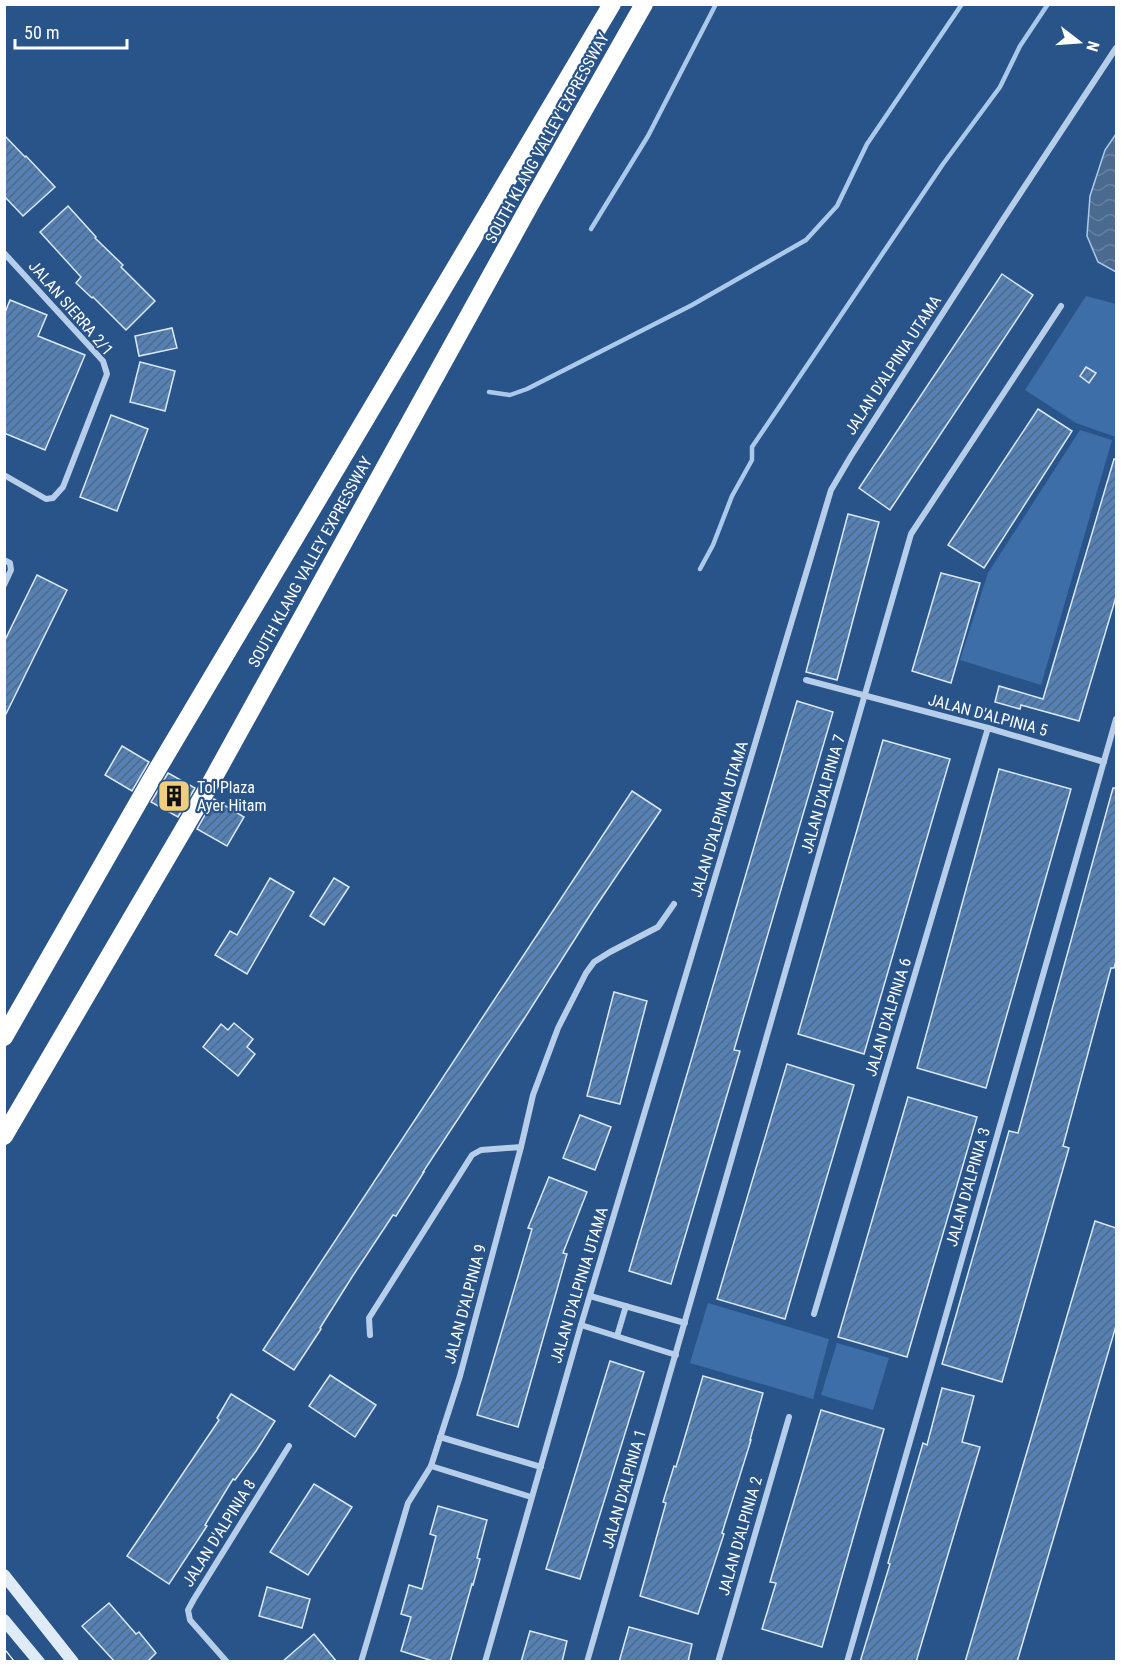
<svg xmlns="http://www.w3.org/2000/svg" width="1121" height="1666" font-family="'Roboto Condensed',sans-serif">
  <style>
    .green { fill: #3d6ea7 }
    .water { fill: url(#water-waves); stroke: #abc9ea; stroke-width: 1.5 }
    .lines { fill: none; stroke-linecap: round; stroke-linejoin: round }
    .stream { stroke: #abc9ea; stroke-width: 4.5 }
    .building { fill: url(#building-hatch); stroke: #dae8f7; stroke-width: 1.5 }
    .minor { stroke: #b6cee9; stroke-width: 6 }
    .secondary { stroke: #e0ebf8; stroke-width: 12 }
    .motorway { stroke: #fff; stroke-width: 18 }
    .rail-casing { stroke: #fff; stroke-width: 7 }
    .rail { stroke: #28548a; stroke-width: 4.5; stroke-dasharray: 14; stroke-linecap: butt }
    .labels { text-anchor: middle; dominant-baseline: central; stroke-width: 4.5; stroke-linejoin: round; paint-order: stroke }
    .street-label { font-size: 16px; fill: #fff; stroke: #28548a }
    .poi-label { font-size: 16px; fill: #fff; stroke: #28548a; text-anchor: start }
  </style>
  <defs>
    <pattern id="water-waves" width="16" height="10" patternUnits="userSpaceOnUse" patternTransform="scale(1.5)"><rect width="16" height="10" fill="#4b6a90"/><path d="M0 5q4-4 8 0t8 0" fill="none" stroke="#6680a1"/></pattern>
    <pattern id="building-hatch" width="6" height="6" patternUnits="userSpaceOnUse" patternTransform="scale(1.5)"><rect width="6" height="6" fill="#5580b3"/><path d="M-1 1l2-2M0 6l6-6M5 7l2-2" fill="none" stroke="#516985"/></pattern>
  </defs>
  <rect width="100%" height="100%" fill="#28548a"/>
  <!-- green -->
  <g class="green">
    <path d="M1086,296l30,8v133l-40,-14 -51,-33z"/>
    <path d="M1080,430l32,10 -71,245 -81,-25 28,-87z"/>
    <path d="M708,1303l121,36 -16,60 -123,-36z"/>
    <path d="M837,1343l52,15 -16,52 -52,-15z"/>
  </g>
  <!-- water -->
  <path class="water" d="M1116,134v138l-18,-10 -11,-26 3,-40 15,-46z"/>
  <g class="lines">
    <!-- stream -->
    <g class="stream">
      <path d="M591,229l57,-93 68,-132"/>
      <path d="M489,392l21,3 17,-6 165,-84 114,-65 31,-34 30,-62 95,-140"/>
      <path d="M700,569l13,-24 19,-49 20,-36v-13l191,-283 57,-77 20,-41 28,-42"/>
    </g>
  </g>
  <!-- building -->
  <g class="building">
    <path d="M4,135l21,22 1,-1 29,31 -32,29 -19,-20z"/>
    <path d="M68,206l28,31 -1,1 28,27 -2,2 34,34 -29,29 -33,-33 -1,1 -16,-15 5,-6 -41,-45z"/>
    <path d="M1002,274l31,21 -143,215 -31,-22z"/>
    <path d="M10,300l37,15 -9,21 47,19 -40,95 -41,-17v-118z"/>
    <path d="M172,328l5,20 -38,8 -4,-20z"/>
    <path d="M140,362l35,9 -10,40 -35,-9z"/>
    <path d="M1086,367l10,6 -7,10 -9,-7z"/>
    <path d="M1038,409l34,22 -88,137 -36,-23z"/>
    <path d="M111,415l37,14 -31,82 -37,-14z"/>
    <path d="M1114,459l2,1v137l-37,124 -58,-16 -1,4 -25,-7 4,-16 44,13z"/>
    <path d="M848,514l31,8 -42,158 -31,-8z"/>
    <path d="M941,573l39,10 -29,100 -39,-12z"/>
    <path d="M37,575l30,15 -63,128v-76z"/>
    <path d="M797,701l36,11 -99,338 6,1 -69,233 -42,-13z"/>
    <path d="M883,740l67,19 -86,295 -66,-20z"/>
    <path d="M122,746l27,16 -17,29 -27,-16z"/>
    <path d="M999,769l72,20 -85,299 -69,-20z"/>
    <path d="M168,773l27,15 -17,29 -27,-15z"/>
    <path d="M1113,788h3v173l-2,7h-3l-48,178 6,2 -67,234 -60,-18 67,-233 9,2z"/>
    <path d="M632,791l29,19 -69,102 -68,107 -101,153h1l-28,44 -3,-1 -41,62 -32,51 1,1 -27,41 -31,-20z"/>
    <path d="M214,799l30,18 -17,29 -30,-17z"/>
    <path d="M270,878l24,14 -47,82 -32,-19 15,-24 7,4z"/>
    <path d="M334,878l15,9 -25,38 -14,-9z"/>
    <path d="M614,992l33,9 -27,103 -33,-8z"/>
    <path d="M234,1023l19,16 -6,8 8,7 -17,22 -35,-29 18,-23 7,6z"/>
    <path d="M787,1064l67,21 -69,234 -68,-20z"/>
    <path d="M908,1097l69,20 -70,240 -69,-20z"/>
    <path d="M580,1115l31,12 -16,43 -32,-12z"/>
    <path d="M549,1177l38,15 -24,61 4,1 -49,173 -41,-12 55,-186 -4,-1z"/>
    <path d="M1095,1221l21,7v98l-99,336h-52z"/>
    <path d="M610,1361l34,11 -64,207 -34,-10z"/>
    <path d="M330,1375l46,30 -21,32 -46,-31z"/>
    <path d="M703,1376l60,17 -13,47h1l-29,93 2,1 -26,80 -58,-18 26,-93 -3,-1 11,-36 2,1z"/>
    <path d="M942,1388l32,8 -12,46 18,5 -42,141 -22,74h-56l30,-98 -2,-1 35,-120 4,2z"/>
    <path d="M231,1394l44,27 -19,30 -21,29 -2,-1 -28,46 2,1 -38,58 -42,-28 92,-136 -2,-2z"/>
    <path d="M821,1410l63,19 -62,218 -60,-18 14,-46 -6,-1z"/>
    <path d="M314,1484l38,23 -44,68 -38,-23z"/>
    <path d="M438,1506l49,14 -10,38 3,1 -7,26 -1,-1 -22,78h-14l-35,-11 10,-34 -10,-3 8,-29 13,4 14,-53 -6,-2z"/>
    <path d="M267,1587l43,12 -8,29 -43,-12z"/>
    <path d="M109,1603l27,31 3,-2 17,21 -9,9h-32l-33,-36z"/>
    <path d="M629,1627l63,17 -4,18h-69z"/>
    <path d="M530,1631l37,10 -5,21h-41z"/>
    <path d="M314,1634l23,28h-55z"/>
  </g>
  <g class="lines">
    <!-- minor -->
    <g class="minor">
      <path d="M4,253l99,108 4,13 -44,113 -10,11 -7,1 -42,-24"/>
      <path d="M4,560l6,3 1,7 -7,15"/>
      <path d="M806,680l182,48 116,34"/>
      <path d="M521,1147l12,-52 25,-67 28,-55 8,-11 16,-10 48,-25 16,-23"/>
      <path d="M590,1296l95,27"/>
      <path d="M814,1314l174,-586"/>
      <path d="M581,1325l95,30"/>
      <path d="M617,1336l9,-30"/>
      <path d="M440,1437l101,30"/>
      <path d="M431,1466l100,31"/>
      <path d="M227,1662l-37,-42 -2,-10 6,-11 95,-153"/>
      <path d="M361,1662l47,-159 23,-37 29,-90 61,-229 -40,3 -9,5 -103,163 1,17"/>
      <path d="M485,1662l96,-337 250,-835 20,-34 153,-238 112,-170"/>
      <path d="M587,1662l324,-1128 150,-228"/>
      <path d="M718,1662l71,-245"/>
      <path d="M847,1662l269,-943"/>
    </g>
    <!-- secondary -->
    <g class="secondary">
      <path d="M4,1575l69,87"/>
      <path d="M4,1620l35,42"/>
    </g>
    <!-- motorway -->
    <g class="motorway">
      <path d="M4,1037l147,-257 461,-776"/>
      <path d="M4,1136l205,-350 322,-583 113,-199"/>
    </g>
    <defs>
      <path id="rail" d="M4,1653l7,9"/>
    </defs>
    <!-- rail casing -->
    <use href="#rail" class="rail-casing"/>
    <!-- rail -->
    <use href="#rail" class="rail"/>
  </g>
  <!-- icons -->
  <defs>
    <symbol id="building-square" viewBox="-11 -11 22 22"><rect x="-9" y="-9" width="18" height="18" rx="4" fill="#f1ce7c" stroke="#28548a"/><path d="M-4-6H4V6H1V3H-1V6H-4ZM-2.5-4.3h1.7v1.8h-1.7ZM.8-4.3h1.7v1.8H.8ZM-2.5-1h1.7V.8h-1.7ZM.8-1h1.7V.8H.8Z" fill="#111"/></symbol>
  </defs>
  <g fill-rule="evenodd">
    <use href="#building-square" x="155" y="777" width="38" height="38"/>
  </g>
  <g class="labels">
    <!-- street labels -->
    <g class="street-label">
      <text transform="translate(547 138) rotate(-61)">SOUTH KLANG VALLEY EXPRESSWAY</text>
      <text transform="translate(71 308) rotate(49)">JALAN SIERRA 2/1</text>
      <text transform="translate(893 365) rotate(-57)">JALAN D'ALPINIA UTAMA</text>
      <text transform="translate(310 562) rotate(-61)">SOUTH KLANG VALLEY EXPRESSWAY</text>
      <text transform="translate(988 715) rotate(15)">JALAN D'ALPINIA 5</text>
      <text transform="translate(823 794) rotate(-74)">JALAN D'ALPINIA 7</text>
      <text transform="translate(719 819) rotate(-73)">JALAN D'ALPINIA UTAMA</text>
      <text transform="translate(888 1017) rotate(-73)">JALAN D'ALPINIA 6</text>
      <text transform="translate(968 1187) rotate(-74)">JALAN D'ALPINIA 3</text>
      <text transform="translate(579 1285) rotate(-73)">JALAN D'ALPINIA UTAMA</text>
      <text transform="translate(465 1304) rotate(-75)">JALAN D'ALPINIA 9</text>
      <text transform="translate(624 1489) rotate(-74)">JALAN D'ALPINIA 1</text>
      <text transform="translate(219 1533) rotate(-58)">JALAN D'ALPINIA 8</text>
      <text transform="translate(740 1536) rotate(-74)">JALAN D'ALPINIA 2</text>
    </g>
    <!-- poi labels -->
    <g class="poi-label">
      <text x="197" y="787">Tol Plaza<tspan x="197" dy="18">Ayer Hitam</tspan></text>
    </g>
  </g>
  <!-- border -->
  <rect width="1121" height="1666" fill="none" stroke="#ffffff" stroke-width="12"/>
  <!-- north arrow -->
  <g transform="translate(1079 42) rotate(107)" stroke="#28548a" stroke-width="4.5" paint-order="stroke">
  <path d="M0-4.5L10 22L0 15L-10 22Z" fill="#ffffff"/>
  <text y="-9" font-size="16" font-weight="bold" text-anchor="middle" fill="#ffffff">N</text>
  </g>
  <!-- scale -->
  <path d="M15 39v9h112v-9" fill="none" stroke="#ffffff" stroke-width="3"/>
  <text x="24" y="39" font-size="18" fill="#ffffff" stroke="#28548a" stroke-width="4.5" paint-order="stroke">50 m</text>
</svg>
